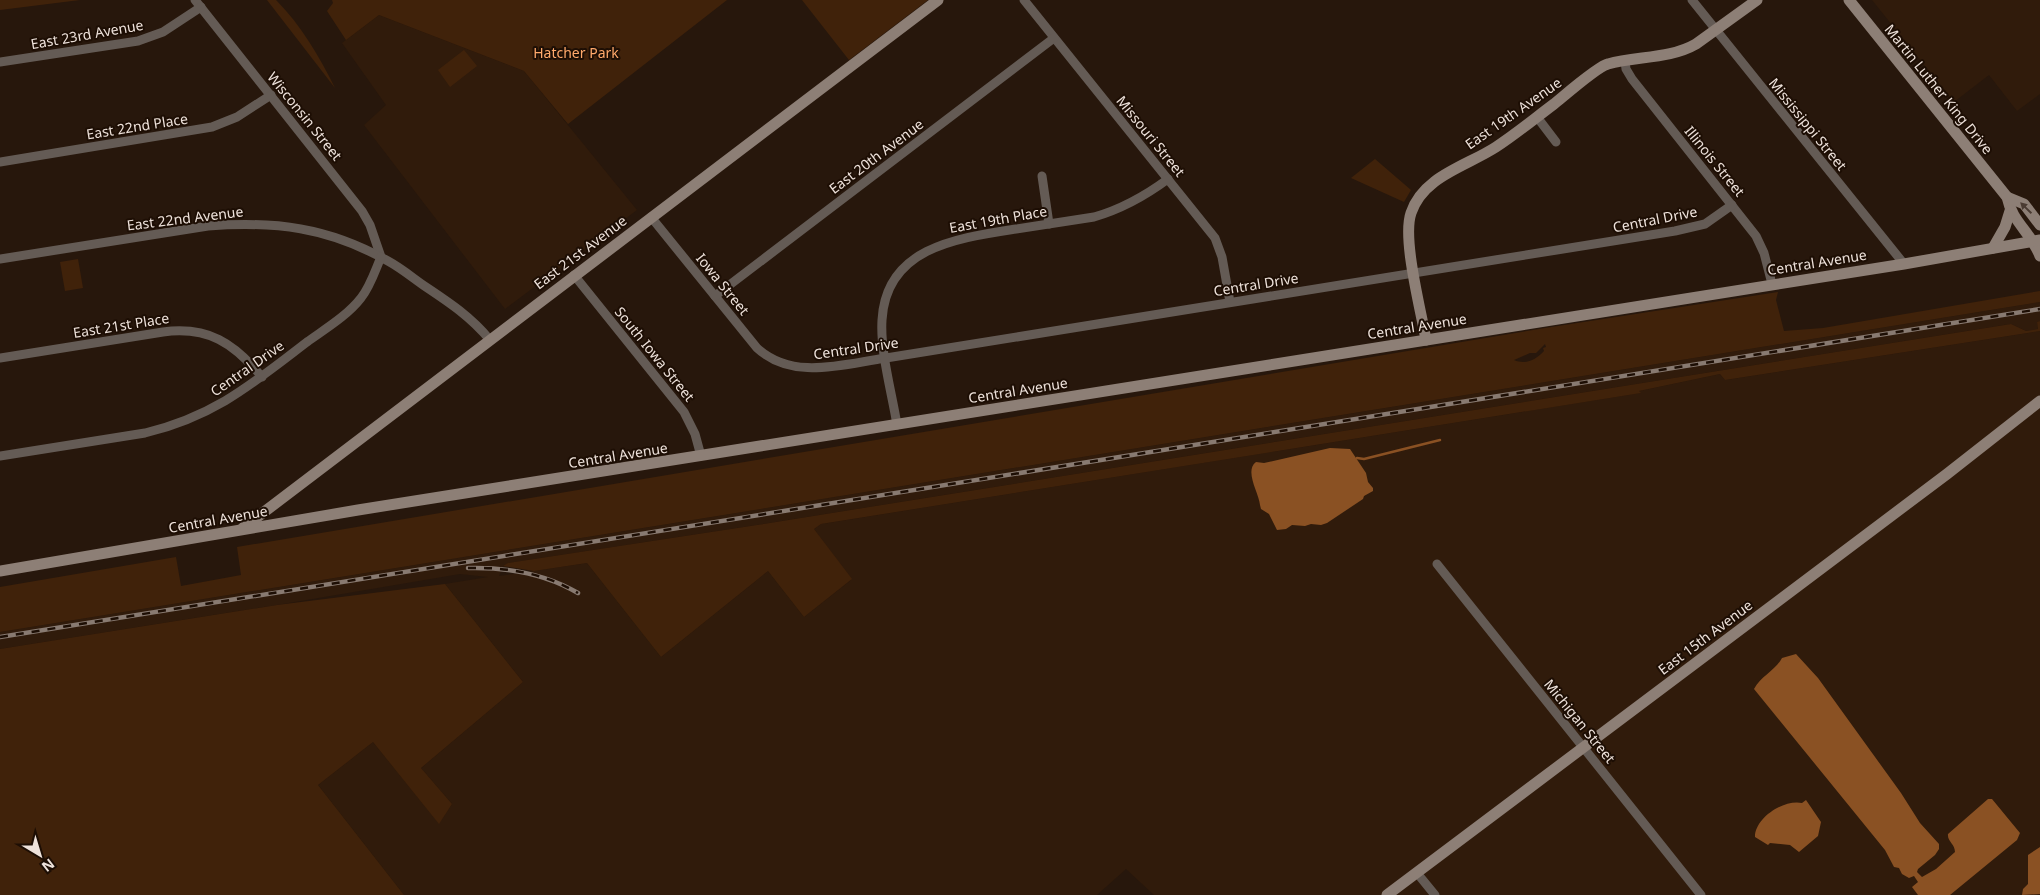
<svg xmlns="http://www.w3.org/2000/svg" width="2040" height="895" font-family="'Noto Sans',sans-serif">
  <style>
    .built { fill: #301b0b }
    .green { fill: #40220a; fill-rule: evenodd }
    .water { fill: #8a5123 }
    .lines { fill: none; stroke-linecap: round; stroke-linejoin: round }
    .stream { stroke: #8a5123; stroke-width: 2.5 }
    .street { stroke: #645b55; stroke-width: 9 }
    .secondary { stroke: #8d7f76; stroke-width: 11 }
    .rail-casing { stroke: #887a71; stroke-width: 4.5 }
    .rail { stroke: #1d0e04; stroke-width: 2.5; stroke-dasharray: 8; stroke-linecap: butt }
    .oneway { fill: #4a3b32 }
    .labels { text-anchor: middle; dominant-baseline: central; stroke-width: 4; stroke-linejoin: round; paint-order: stroke }
    .street-label { font-size: 14px; fill: #eee2db; stroke: #1d0e04 }
    .park-label { font-size: 14px; fill: #ffa96b; stroke: #1d0e04 }
  </style>
  <rect width="100%" height="100%" fill="#27170c"/>
  <!-- built -->
  <g class="built">
    <path d="M1872,0h168v94l-23,17 -28,-36 -35,27z"/>
    <path d="M379,15l145,56 113,139 -132,99 -141,-184 22,-20 -44,-62z"/>
    <path d="M2040,302v19l-3,1 1,7 -12,2 -15,-7 -1254,201 -248,38 -6,3 -4,10 88,-13 74,94 107,-86 36,46 47,-37 -37,-51 7,-5 819,-131 -1,-2 81,-17 5,6 315,-49v564h-886l-28,-26 -29,26h-693l-86,-110 55,-43 66,81 13,-19 -31,-36 102,-86 -78,-98 43,-7 -28,-3 -183,31 -277,44v-17z"/>
  </g>
  <!-- green -->
  <g class="green">
    <path d="M0,0h80l-80,10z"/>
    <path d="M267,0h9c25,25 43,56 59,88z"/>
    <path d="M332,0h395l-159,124 -44,-53 -145,-56 -33,25 -19,-29 6,-8z"/>
    <path d="M802,0h126l-79,60z"/>
    <path d="M464,50l13,16 -27,21 -12,-17z"/>
    <path d="M1375,159l36,31 -7,12 -53,-24z"/>
    <path d="M78,259l5,29 -18,3 -5,-29z"/>
    <path d="M2040,291v11l-2040,330v-45l176,-30 5,29 60,-11 -4,-28 1308,-219 233,-36 -2,8 8,31 39,-3zM1545,344l1,3 -3,1 1,3c-8,9 -19,14 -30,9l16,-7h6z"/>
    <path d="M2040,321v10l-315,49 -5,-6 -81,17 2,2 -820,131 -7,5 38,50 -48,38 -36,-46 -107,86 -74,-94 -53,8 -31,-5 5,-3 249,-38 1254,-201 15,7 12,-2 -1,-7z"/>
    <path d="M445,584l78,98 -102,86 31,36 -13,20 -66,-82 -55,43 86,110h-404v-246l277,-44z"/>
  </g>
  <!-- water -->
  <g class="water">
    <path d="M1330,448l20,1 16,24 2,9 5,6v3l-9,5 -1,3 -36,24 -6,2 -10,-1 -6,2 -13,-1 -6,4 -9,1 -8,-16 -8,-5 -1,-4c-1,-12 -16,-34 -4,-43l8,1z"/>
    <path d="M1796,654l22,24 83,115 19,30 19,21v5l-4,6 -17,14 -1,3 5,5 14,-8 19,-17c0,-8 -8,-11 -7,-18l40,-35h4l28,34 -3,7 -67,55h-32l-6,-8 6,-5 -4,-6 -5,2 -7,-4 -3,-6 -5,-1 -9,-17 -131,-161c7,-13 22,-19 28,-31z"/>
    <path d="M1806,800l15,22 -3,14 -19,16 -9,-7 -20,-2 -2,2 -13,-8c0,-19 29,-38 47,-34z"/>
    <path d="M2040,847v47l-18,1 1,-6 5,-5v-29z"/>
  </g>
  <g class="lines">
    <!-- stream -->
    <path class="stream" d="M1357,458l7,1 76,-19"/>
    <!-- street -->
    <g class="street">
      <path d="M195,0l167,211 8,14 11,32"/>
      <path d="M1024,0l191,238 7,19 8,45"/>
      <path d="M1692,0l212,264"/>
      <path d="M1625,61l1,8 6,10 124,157 8,17 8,31"/>
      <path d="M0,62l138,-21 25,-9 38,-25"/>
      <path d="M1537,117l19,25"/>
      <path d="M0,162l212,-35 25,-10 34,-22"/>
      <path d="M1042,176l7,48"/>
      <path d="M651,217l106,131c36,33 86,16 129,10l789,-127 30,-7 27,-19"/>
      <path d="M0,259l208,-33c67,-5 120,1 180,35 13,7 25,17 38,26 24,16 45,30 64,53"/>
      <path d="M574,275l110,137 11,22 6,22"/>
      <path d="M715,296l339,-258"/>
      <path d="M0,358l163,-26c45,-6 71,11 99,45"/>
      <path d="M897,425c-5,-32 -17,-73 -15,-105 4,-73 76,-82 134,-91 26,-4 52,-8 78,-12 28,-8 51,-21 74,-38"/>
      <path d="M0,456l145,-23c70,-17 107,-49 162,-91 18,-13 40,-26 54,-44 9,-11 14,-27 20,-41"/>
      <path d="M1437,564l264,331"/>
      <path d="M1417,873l18,22"/>
    </g>
    <!-- secondary -->
    <g class="secondary">
      <path d="M1849,0l158,197c5,25 24,35 33,59"/>
      <path d="M2007,197l17,7 16,21"/>
      <path d="M1993,248l12,-21 5,-16"/>
      <path d="M1426,340c-5,-30 -24,-101 -15,-127 12,-37 56,-47 85,-66 20,-13 38,-28 58,-43 10,-8 44,-38 54,-40 29,-8 62,-5 88,-20l61,-44"/>
      <path d="M243,528l695,-528"/>
      <path d="M0,571l358,-61 1546,-246 136,-24"/>
      <path d="M1387,895l560,-421 93,-73"/>
    </g>
    <defs>
      <g id="rail">
        <path d="M468,568c39,-1 76,5 110,25"/>
        <path d="M0,637l2040,-328"/>
      </g>
    </defs>
    <!-- rail casing -->
    <use href="#rail" class="rail-casing"/>
    <!-- rail -->
    <use href="#rail" class="rail"/>
  </g>
  <!-- one-way arrows -->
  <defs><path id="oneway-solid" d="M-6-.8H1V-3.2L6.5 0L1 3.2V.8H-6Z" transform="scale(1.25)"/></defs>
  <use class="oneway" href="#oneway-solid" transform="translate(2026 208) rotate(-136)"/>
  <g class="labels">
    <!-- street labels -->
    <g class="street-label">
      <text transform="translate(87 34) rotate(-10)">East 23rd Avenue</text>
      <text transform="translate(1939 89) rotate(51)">Martin Luther King Drive</text>
      <text transform="translate(1513 113) rotate(-35)">East 19th Avenue</text>
      <text transform="translate(305 116) rotate(51)">Wisconsin Street</text>
      <text transform="translate(1808 124) rotate(51)">Mississippi Street</text>
      <text transform="translate(137 126) rotate(-9)">East 22nd Place</text>
      <text transform="translate(1151 136) rotate(51)">Missouri Street</text>
      <text transform="translate(876 156) rotate(-37)">East 20th Avenue</text>
      <text transform="translate(1715 161) rotate(51)">Illinois Street</text>
      <text transform="translate(185 218) rotate(-7)">East 22nd Avenue</text>
      <text transform="translate(998 219) rotate(-10)">East 19th Place</text>
      <text transform="translate(1655 219) rotate(-11)">Central Drive</text>
      <text transform="translate(580 252) rotate(-37)">East 21st Avenue</text>
      <text transform="translate(1817 262) rotate(-9)">Central Avenue</text>
      <text transform="translate(723 284) rotate(51)">Iowa Street</text>
      <text transform="translate(1256 284) rotate(-9)">Central Drive</text>
      <text transform="translate(121 325) rotate(-9)">East 21st Place</text>
      <text transform="translate(1417 326) rotate(-9)">Central Avenue</text>
      <text transform="translate(856 348) rotate(-8)">Central Drive</text>
      <text transform="translate(655 354) rotate(51)">South Iowa Street</text>
      <text transform="translate(247 368) rotate(-35)">Central Drive</text>
      <text transform="translate(1018 390) rotate(-9)">Central Avenue</text>
      <text transform="translate(618 455) rotate(-9)">Central Avenue</text>
      <text transform="translate(218 519) rotate(-10)">Central Avenue</text>
      <text transform="translate(1705 637) rotate(-37)">East 15th Avenue</text>
      <text transform="translate(1580 721) rotate(51)">Michigan Street</text>
    </g>
    <!-- park labels -->
    <g class="park-label">
      <text x="576" y="52">Hatcher Park</text>
    </g>
  </g>
  <!-- north arrow -->
  <g transform="translate(40 855) rotate(142)" stroke="#1d0e04" stroke-width="4" paint-order="stroke">
  <path d="M0-4L9 19L0 12L-9 19Z" fill="#eee2db"/>
  <text y="-8" font-size="14" font-weight="bold" text-anchor="middle" fill="#eee2db">N</text>
  </g>
</svg>
